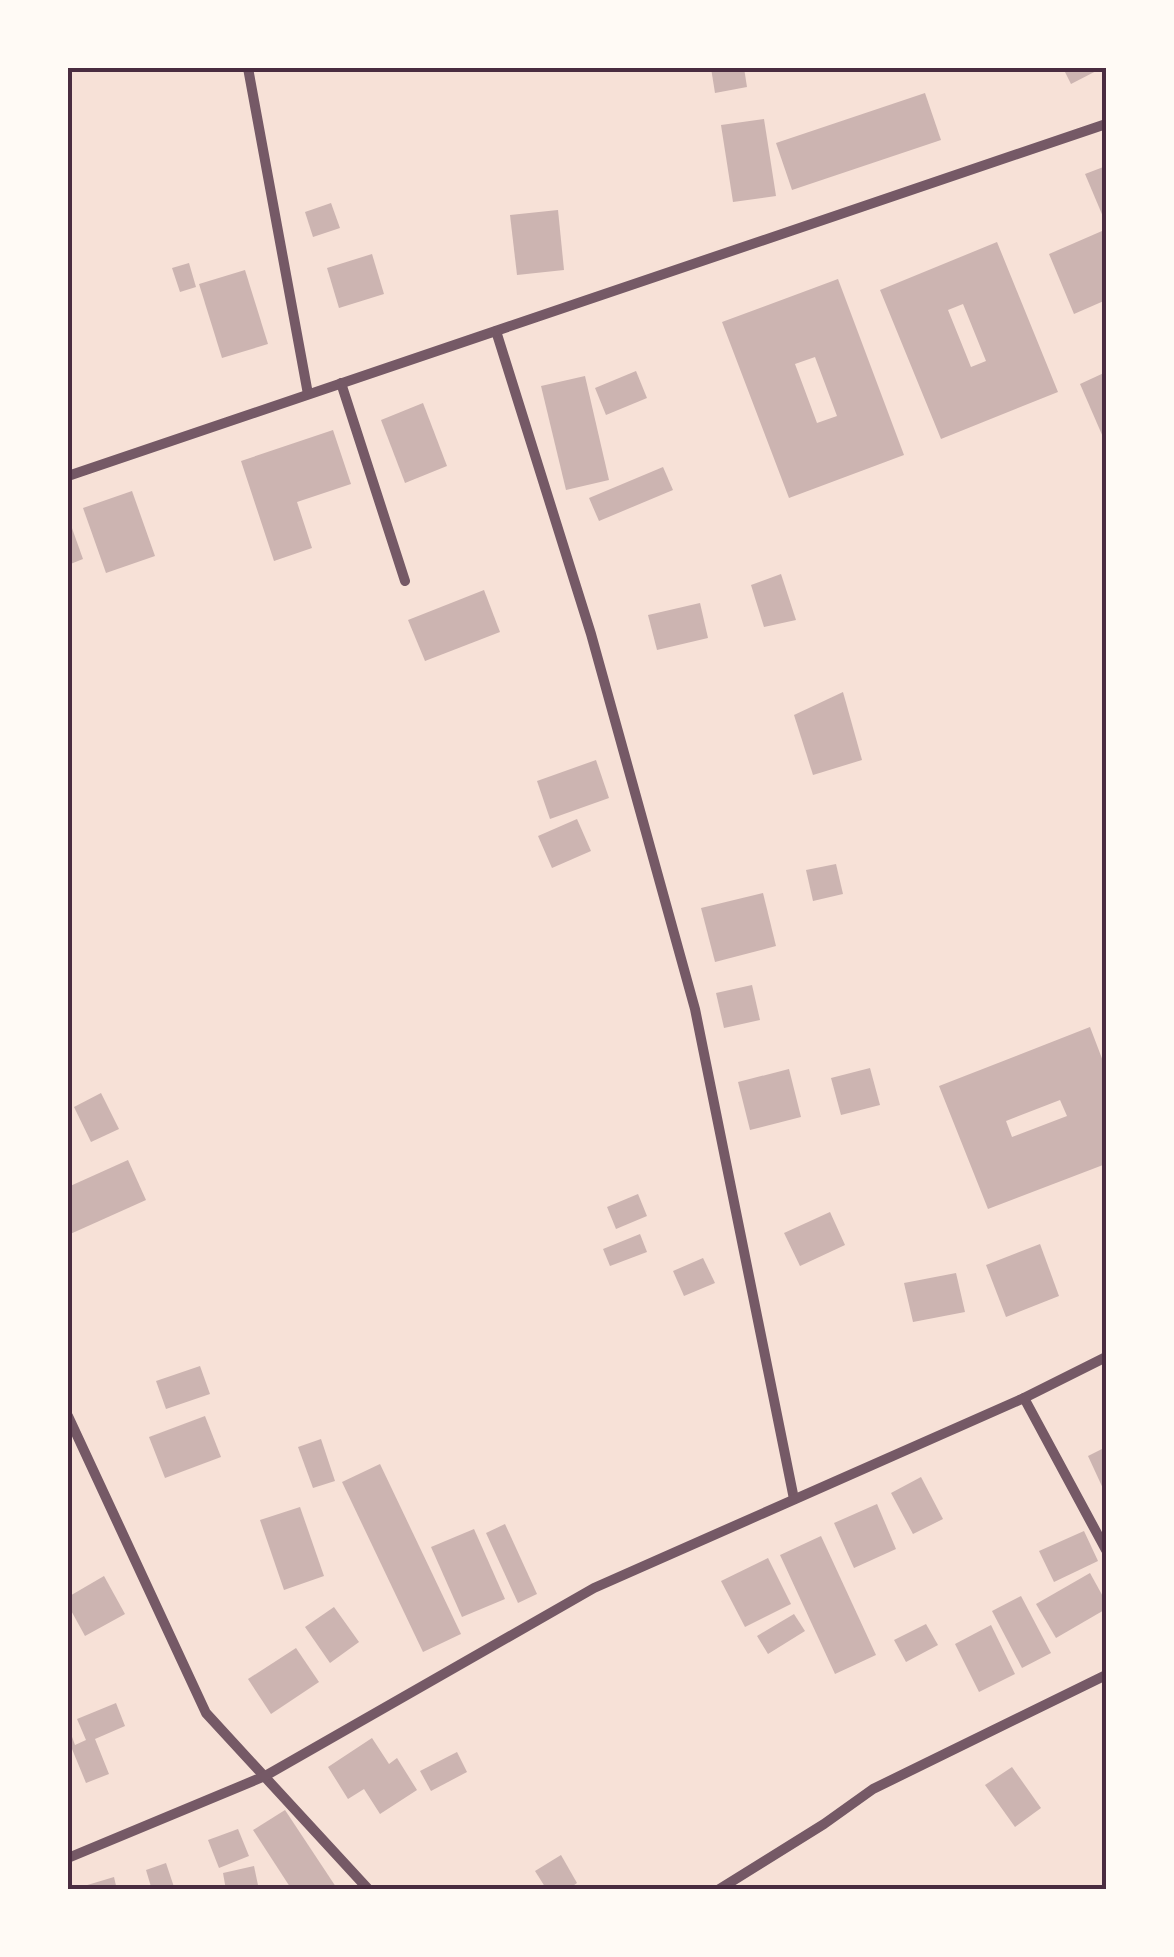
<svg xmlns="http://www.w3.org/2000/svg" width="1174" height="1957" font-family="Karla,sans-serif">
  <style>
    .building { fill: #ccb4b1; fill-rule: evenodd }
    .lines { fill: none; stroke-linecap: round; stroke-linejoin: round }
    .minor { stroke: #755966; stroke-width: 10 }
    .neatline { fill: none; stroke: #4a2c40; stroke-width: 4 }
  </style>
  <rect width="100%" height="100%" fill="#f7e1d7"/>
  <!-- building -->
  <g class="building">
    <path d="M711,68h33l3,19 -32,6z"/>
    <path d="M1063,68h39l-31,16z"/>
    <path d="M925,93l16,47 -149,50 -16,-47z"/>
    <path d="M764,119l12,77 -43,6 -12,-77z"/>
    <path d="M1106,166v52l-2,1 -19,-45z"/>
    <path d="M331,203l9,25 -27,9 -8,-25z"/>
    <path d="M558,210l6,60 -47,5 -7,-60z"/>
    <path d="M1102,231l4,10v59l-32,14 -25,-60z"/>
    <path d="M997,242l61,150 -117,47 -61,-149zM963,304l23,57 -15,6 -23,-57z"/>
    <path d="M372,254l12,40 -45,14 -12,-40z"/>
    <path d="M189,263l7,24 -16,5 -8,-24z"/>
    <path d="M245,270l23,74 -46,14 -23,-74z"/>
    <path d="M838,279l66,176 -115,43 -67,-176zM815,357l22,59 -20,7 -22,-59z"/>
    <path d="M636,371l11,27 -41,17 -11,-27z"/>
    <path d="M1106,372v72l-26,-60z"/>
    <path d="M585,376l24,104 -43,10 -25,-104z"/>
    <path d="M423,403l24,63 -42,17 -24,-63z"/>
    <path d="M333,430l18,54 -54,18 15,46 -38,13 -33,-100z"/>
    <path d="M663,467l10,23 -74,31 -10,-23z"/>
    <path d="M132,491l23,65 -49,17 -23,-65z"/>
    <path d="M68,517l15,42 -15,6z"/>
    <path d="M781,574l15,46 -32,7 -13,-42z"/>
    <path d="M484,590l16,42 -75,29 -17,-41z"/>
    <path d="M700,603l8,35 -51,12 -9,-35z"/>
    <path d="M843,692l19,68 -49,15 -19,-60z"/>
    <path d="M596,760l13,38 -59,21 -13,-38z"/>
    <path d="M577,819l14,32 -39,17 -14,-32z"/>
    <path d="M836,864l7,30 -30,7 -7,-31z"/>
    <path d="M763,893l13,53 -61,16 -14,-54z"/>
    <path d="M752,985l8,35 -36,8 -8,-35z"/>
    <path d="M1090,1027l16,42v104l-3,-8 -115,44 -49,-123zM1060,1100l7,16 -55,21 -6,-16z"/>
    <path d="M870,1068l10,37 -39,10 -10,-37z"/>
    <path d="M789,1069l12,48 -51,13 -12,-48z"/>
    <path d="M101,1093l18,36 -28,13 -17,-35z"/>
    <path d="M128,1160l18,40 -78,35v-48z"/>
    <path d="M638,1194l9,22 -31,13 -9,-22z"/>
    <path d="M830,1212l15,33 -45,21 -16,-33z"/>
    <path d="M640,1234l7,18 -37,14 -7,-17z"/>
    <path d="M1040,1244l19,52 -53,21 -20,-52z"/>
    <path d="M703,1258l12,25 -31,13 -11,-25z"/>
    <path d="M956,1273l9,39 -52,10 -9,-39z"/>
    <path d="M200,1366l10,28 -44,15 -10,-28z"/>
    <path d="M205,1416l16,41 -56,21 -16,-41z"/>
    <path d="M321,1439l14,42 -22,7 -15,-41z"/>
    <path d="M1106,1447v48l-18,-39z"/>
    <path d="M380,1464l81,170 -38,18 -81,-170z"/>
    <path d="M921,1477l22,42 -30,15 -22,-41z"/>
    <path d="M877,1504l19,45 -42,19 -20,-45z"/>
    <path d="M300,1507l24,69 -40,14 -24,-70z"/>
    <path d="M505,1524l32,70 -19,9 -32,-70z"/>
    <path d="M474,1529l31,70 -43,18 -31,-70z"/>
    <path d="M1084,1531l14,30 -44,21 -15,-31z"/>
    <path d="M821,1536l55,119 -41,19 -55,-119z"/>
    <path d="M768,1558l23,46 -46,23 -24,-46z"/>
    <path d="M1090,1573l16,29v7l-50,29 -20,-34z"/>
    <path d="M104,1576l21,38 -40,22 -17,-31v-8z"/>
    <path d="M1021,1596l30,57 -29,15 -30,-57z"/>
    <path d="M334,1607l25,35 -29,21 -25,-36z"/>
    <path d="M794,1614l11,17 -37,23 -11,-18z"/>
    <path d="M926,1624l12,21 -32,17 -12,-22z"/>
    <path d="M991,1625l24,49 -36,18 -24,-48z"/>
    <path d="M296,1648l23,34 -48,32 -23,-35z"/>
    <path d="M116,1703l9,23 -30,13 14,35 -23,9 -14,-34 -4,2v-25l7,19 11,-5 -9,-21z"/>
    <path d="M372,1738l17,26 8,-6 20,32 -37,24 -16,-25 -16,10 -20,-32z"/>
    <path d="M457,1752l10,20 -36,19 -11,-20z"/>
    <path d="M1012,1767l29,41 -26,19 -30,-42z"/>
    <path d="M285,1810l53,80h-46l-39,-60z"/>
    <path d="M238,1829l11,27 -30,12 -11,-28z"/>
    <path d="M561,1855l16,28 -10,7h-20l-12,-19z"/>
    <path d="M166,1863l9,27h-23l-6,-20z"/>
    <path d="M254,1866l5,24h-33l-3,-17z"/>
    <path d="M114,1877l3,13h-32l-1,-4z"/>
  </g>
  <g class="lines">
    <!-- minor -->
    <g class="minor">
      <path d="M248,68l60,326"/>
      <path d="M496,331l95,303 104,375 99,490"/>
      <path d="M341,383l64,198"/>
      <path d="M68,476l1038,-352"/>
      <path d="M1024,1398l82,152"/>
      <path d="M68,1416l138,297 163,177"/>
      <path d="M68,1858l197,-82 329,-188 430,-190 82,-41"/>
      <path d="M718,1890l106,-66 49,-35 233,-114"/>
    </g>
  </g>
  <!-- border -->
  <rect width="1174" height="1957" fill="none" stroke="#fffaf5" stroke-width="140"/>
  <rect x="70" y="70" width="1034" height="1817" class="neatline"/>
</svg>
